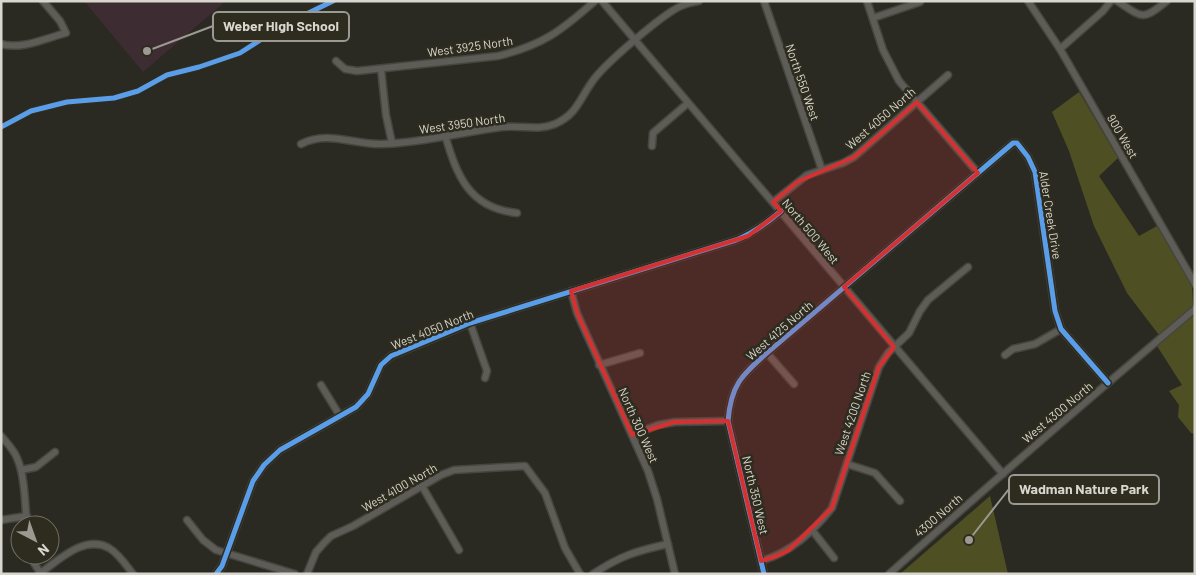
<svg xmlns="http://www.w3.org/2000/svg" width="1196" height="575" font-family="Barlow,sans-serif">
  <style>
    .education { fill: #3d2c31 }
    .green { fill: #4e5024 }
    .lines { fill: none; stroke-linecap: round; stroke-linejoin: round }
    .minor-casing { stroke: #46453e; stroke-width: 9 }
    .minor { stroke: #5d5c57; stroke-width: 6 }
    .cycleway-casing { stroke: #2e2c1e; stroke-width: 8 }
    .cycleway { stroke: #5a9eea; stroke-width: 5 }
    .marked { fill: #d63130; fill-opacity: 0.2; stroke: #d63130; stroke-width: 4; stroke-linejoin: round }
    .labels { text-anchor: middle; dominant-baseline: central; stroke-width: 5; stroke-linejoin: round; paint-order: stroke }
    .street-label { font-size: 12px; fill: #d8d6ce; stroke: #2e2c1e }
    .leader { fill: none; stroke: #9b9992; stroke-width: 2 }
    .callout-dot { fill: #9b9992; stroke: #2e2c1e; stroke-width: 2 }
    .callout { fill: #2e2c1e; stroke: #9b9992; stroke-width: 2 }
    .callout-label { font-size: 14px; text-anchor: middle; font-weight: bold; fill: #d8d6ce }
  </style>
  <rect width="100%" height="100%" fill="#2a2922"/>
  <!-- education -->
  <path class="education" d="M84,1h142l-83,71z"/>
  <!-- green -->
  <g class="green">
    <path d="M1079,92l39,66 -19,18 40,60 18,-10 35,60 1,20 -34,29 -32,-42 -33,-67 -25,-75 -17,-39z"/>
    <path d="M1195,314v120l-4,-1 -13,-16 1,-12 -10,-14 13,-6 -25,-39z"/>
    <path d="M990,496l18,78h-108z"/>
  </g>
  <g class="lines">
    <defs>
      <g id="minor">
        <path d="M602,1l401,473"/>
        <path d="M764,1l58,169"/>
        <path d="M867,1l16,49 16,31 79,92"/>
        <path d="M1028,1l32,48 135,235"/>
        <path d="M1117,1c26,17 25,20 50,0"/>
        <path d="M873,18l47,-16"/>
        <path d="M1,44c21,6 45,-6 65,-11l-6,-12 -17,-20"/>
        <path d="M1060,49l43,-38 8,-10"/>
        <path d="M336,61l9,8 12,2 141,-15c45,-11 63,-25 97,-55"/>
        <path d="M381,69l5,46 6,28"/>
        <path d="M445,135c12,41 24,73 72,78"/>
        <path d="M301,144c27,-14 53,1 81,0 41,-1 80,-12 120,-17 18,-2 36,4 53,-3 22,-10 24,-24 37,-42 11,-17 71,-68 89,-76 6,-3 12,-4 18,-5"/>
        <path d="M652,146l1,-13 35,-30"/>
        <path d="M773,202l34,-27 36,-12 11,-6 94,-82"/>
        <path d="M571,291l6,22 71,158 9,28 18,75"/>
        <path d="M470,323l17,48 -2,7"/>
        <path d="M767,353l27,31"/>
        <path d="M1005,355l8,-6 22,-5 26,-15"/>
        <path d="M599,365l41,-12"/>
        <path d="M321,385l19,31"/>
        <path d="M632,435l26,-10 17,-3 53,-1"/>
        <path d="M1,436c6,7 13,14 16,22 8,17 8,48 10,67"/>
        <path d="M847,464l28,9 25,28"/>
        <path d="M21,470l15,-3 19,-15"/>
        <path d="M422,486l37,64"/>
        <path d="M1,520l26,-4"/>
        <path d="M187,520l16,20 13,10 79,24"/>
        <path d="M812,530l22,28"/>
        <path d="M31,555l3,8 7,11"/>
        <path d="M761,561c30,-9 51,-28 71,-53l47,-141 9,-14 21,-20 11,-22 8,-11 40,-33"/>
        <path d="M39,574c19,-13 45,-40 70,-26 10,6 17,17 24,26"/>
        <path d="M216,574l6,-8 31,-85 11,-16 16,-15 76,-43 12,-13 13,-29 10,-9 79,-33 266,-83c18,-7 31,-17 45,-29"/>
        <path d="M307,574l9,-22 8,-9 7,-7 22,-10 88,-51 13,-5 71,-4 20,27 20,55 15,26"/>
        <path d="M593,574c27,-18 43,-23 75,-30"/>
        <path d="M764,574l-36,-153c3,-36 13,-45 39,-68l246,-210h4l11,14 7,15 20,139 6,18 47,54"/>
        <path d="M889,574c101,-90 203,-178 306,-265"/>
      </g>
    </defs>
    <!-- minor casing -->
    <use href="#minor" class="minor-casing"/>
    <!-- minor -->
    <use href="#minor" class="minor"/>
    <defs>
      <g id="cycleway">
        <path d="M1,127l30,-16 36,-9 47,-4 24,-7 29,-16 32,-8 41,-14 42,-27 51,-25"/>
        <path d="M216,574l6,-8 31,-85 11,-16 16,-15 76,-43 12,-13 13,-29 10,-9 79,-33 266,-83c18,-7 31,-17 45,-29"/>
        <path d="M764,574l-36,-153c3,-36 13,-45 39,-68l246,-210h4l11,14 7,15 20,139 6,18 47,54"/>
      </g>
    </defs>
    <!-- cycleway casing -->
    <use href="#cycleway" class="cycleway-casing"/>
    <!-- cycleway -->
    <use href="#cycleway" class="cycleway"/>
  </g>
  <!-- marked area -->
  <path class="marked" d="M917,102l61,71 -134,114 50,60 -15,20 -47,141 -43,42 -12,6 -16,5 -33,-140 -53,1 -43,13 -55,-122 -6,-22 177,-55 33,-25 -8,-9 24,-20 57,-25z"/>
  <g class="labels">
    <!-- street labels -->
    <g class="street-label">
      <text transform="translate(470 46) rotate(-8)">West 3925 North</text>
      <text transform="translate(803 82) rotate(71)">North 550 West</text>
      <text transform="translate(880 118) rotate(-41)">West 4050 North</text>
      <text transform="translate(462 123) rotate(-8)">West 3950 North</text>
      <text transform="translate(1123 136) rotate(60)">900 West</text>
      <text transform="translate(1051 215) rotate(81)">Alder Creek Drive</text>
      <text transform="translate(811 231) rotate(50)">North 500 West</text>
      <text transform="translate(432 329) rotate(-22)">West 4050 North</text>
      <text transform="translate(779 330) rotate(-41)">West 4125 North</text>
      <text transform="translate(1057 412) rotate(-40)">West 4300 North</text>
      <text transform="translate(852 413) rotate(-71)">West 4200 North</text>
      <text transform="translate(639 425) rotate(66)">North 300 West</text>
      <text transform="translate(399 487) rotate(-30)">West 4100 North</text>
      <text transform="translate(756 495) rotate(77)">North 350 West</text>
      <text transform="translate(938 515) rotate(-41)">4300 North</text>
    </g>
  </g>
  <!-- callouts -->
  <path class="leader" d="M147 51L213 26M969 540L1009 489"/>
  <g class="callout-dot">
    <circle cx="147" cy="51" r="5"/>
    <circle cx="969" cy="540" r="5"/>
  </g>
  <g class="callout">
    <rect x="213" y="12" width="136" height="29" rx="5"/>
    <rect x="1009" y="475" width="150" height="29" rx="5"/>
  </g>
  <g class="callout-label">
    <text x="281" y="31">Weber High School</text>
    <text x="1084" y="494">Wadman Nature Park</text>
  </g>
  <!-- border -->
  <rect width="1196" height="575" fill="none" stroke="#d8d6ce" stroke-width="5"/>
  <!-- north arrow -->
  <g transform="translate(35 540) rotate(139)"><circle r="24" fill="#2e2c1e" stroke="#727064"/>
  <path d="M0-4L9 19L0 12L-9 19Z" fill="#9b9992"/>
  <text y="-8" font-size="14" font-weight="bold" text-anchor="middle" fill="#d8d6ce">N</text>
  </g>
</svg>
